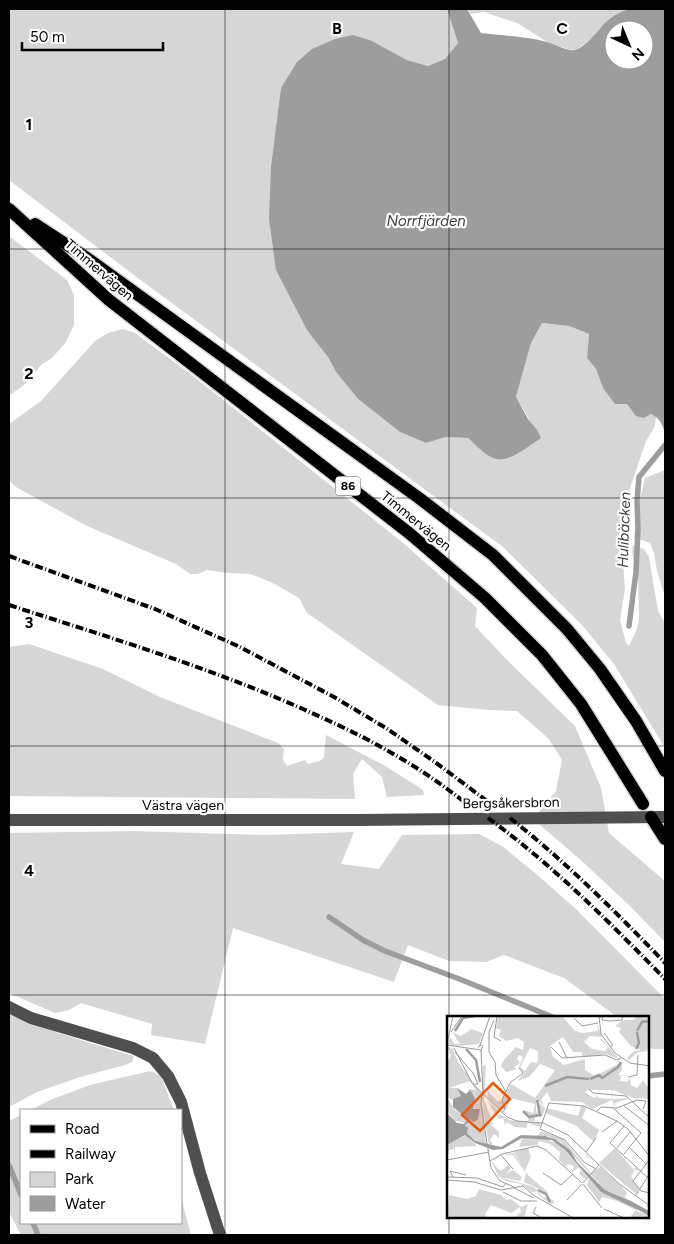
<svg xmlns="http://www.w3.org/2000/svg" width="674" height="1244" font-family="Figtree,sans-serif">
  <style>
    .green { fill: #d6d6d6 }
    .water { fill: #9d9d9d; fill-rule: evenodd }
    .lines { fill: none; stroke-linecap: round; stroke-linejoin: round }
    .stream { stroke: #9d9d9d; stroke-width: 5.5 }
    .major-casing { stroke: #dbdbdb; stroke-width: 15 }
    .minor { stroke: #4f4f4f; stroke-width: 12 }
    .major { stroke: #000; stroke-width: 12 }
    .rail { stroke: #000; stroke-width: 4; stroke-dasharray: 8 2.5 1 2.5; stroke-linecap: butt }
    .grid { fill: none; stroke: #000; stroke-width: 1; stroke-opacity: 0.55 }
    .labels { text-anchor: middle; dominant-baseline: central; stroke-width: 4.5; stroke-linejoin: round; paint-order: stroke }
    .shield { fill: #fff; stroke: #4c4c4c; stroke-width: 1 }
    .shield-label { font-size: 12px; font-weight: bold; fill: #000 }
    .street-label { font-size: 14px; fill: #000; stroke: #fff }
    .water-label { font-size: 15px; font-style: italic; fill: #3e3e3e; stroke: #fff }
    .inset-river { fill: none; stroke: #9d9d9d; stroke-width: 2.5 }
    .inset-road { fill: none; stroke: #999; stroke-width: 1 }
    .view { fill: #e8590c; fill-opacity: 0.15; stroke: #e8590c; stroke-width: 2.5 }
    .inset-edge { fill: none; stroke: #000; stroke-width: 2.5 }
    .grid-label { font-size: 16px; text-anchor: middle; font-weight: bold; fill: #000; stroke: #fff; stroke-width: 4.5; stroke-linejoin: round; paint-order: stroke }
  </style>
  <rect width="100%" height="100%" fill="#fff"/>
  <!-- green -->
  <g class="green">
    <path d="M9,9h438l11,34 -13,16 -17,7 -21,-6 -37,-20 -17,-5 -72,53 -2,21 49,248 8,15 22,27 42,33 26,11 20,-6 22,1c8,7 17,18 28,21 13,4 33,-14 44,-21l-24,-41 15,-54 11,-20 27,3 20,8 -2,24 9,11 7,19 24,16 17,14 7,-4 5,2 -1,10 -9,15 -16,47 -5,30 -2,44 2,27 -5,31 6,23 3,3 8,-17 2,-10 -1,-45 -6,-21 1,-8 11,4 5,8 9,54 7,12v125l-51,-84 -31,-38 -80,-79 -372,-274 -122,-93z"/>
    <path d="M467,9h163l-22,11 -16,18 -16,12 -9,-1 -20,-7 -30,-19 -33,-11 -13,2z"/>
    <path d="M9,236l58,44 7,15v30l-8,17 -14,16 -11,7 -16,19 -16,12z"/>
    <path d="M123,329l12,4 58,43 209,166 75,66 -2,18 30,32 70,68 26,62 8,45 56,48v61l-34,-35 -48,-45 -50,-43 23,-28 6,-31 -13,-21 -32,-28 -28,-1 -51,-5 -131,-92 -8,-15 -28,-16 -21,-8 -22,-1 -21,-3 -9,4h-8l-14,-10 -89,-38 -71,-39 -7,-7v-56l32,-23 54,-60 13,-8z"/>
    <path d="M665,470v127l-8,-26 -3,-18 -4,-10 -16,-6 4,-30 7,-29z"/>
    <path d="M29,644l74,25 57,28 118,46 6,6 -1,11 4,6 18,-6 3,4 12,-3 4,-4 2,-22 61,32 36,23 1,5 -37,2 -5,-20 -20,-18 -9,15 2,25 -346,-3v-149z"/>
    <path d="M134,831l131,4 89,-3 -13,32 38,5 23,-34 77,-1 23,12 33,27 41,36 89,90v50h-13l-4,-2v-29h-32l-4,-5 -48,-35 -60,-23 -18,7 -37,-1 -41,-16 -14,37 -161,-54 -28,116 -54,-9 1,-11 -71,-21 -12,7 -14,3 -46,-20v-160z"/>
    <path d="M9,1013c40,19 82,30 125,43l-2,6 -7,3 -45,12 -43,15 -28,15z"/>
    <path d="M150,1071l11,5 13,34h-143l19,-10 40,-15z"/>
    <path d="M21,1115v108h160v-26l10,38h-170l-12,-23v-91z"/>
  </g>
  <!-- water -->
  <path class="water" d="M447,9h20l14,24c24,3 49,3 72,11 7,3 15,7 22,6 11,-3 24,-21 31,-28 6,-6 16,-11 24,-13h35v425c-2,-9 -5,-16 -14,-20l-7,4 -8,-2 -9,-12h-12l-12,-16 -7,-19 -9,-11 2,-24 -20,-8 -27,-3 -11,20 -15,54 12,22 9,11 4,8c-11,7 -32,25 -45,21 -11,-3 -20,-14 -28,-21l-22,-1 -20,6 -26,-11 -42,-33 -22,-27 -8,-15 -21,-27 -31,-60 -7,-51 2,-52 10,-79 16,-26 15,-13 23,-10 18,-4 17,5 37,20 21,6 17,-7 13,-16zM614,30h30v30h-30z"/>
  <g class="lines">
    <!-- stream -->
    <g class="stream">
      <path d="M629,626l7,-54 2,-43 -1,-28 2,-24 26,-32"/>
      <path d="M329,917l34,23 22,11 77,29 93,38"/>
      <path d="M648,1076l17,-2"/>
      <path d="M9,1165l12,30"/>
      <path d="M33,1223l5,12"/>
    </g>
    <defs>
      <g id="major">
        <path d="M9,209l100,91 300,233 76,65 57,57 39,49 62,100"/>
        <path d="M35,224l52,34 332,240 74,57 74,74 33,40 36,52 29,50"/>
        <path d="M651,817l14,22"/>
      </g>
    </defs>
    <!-- major casing -->
    <use href="#major" class="major-casing"/>
    <!-- minor -->
    <g class="minor">
      <path d="M9,820h349l307,-3"/>
      <path d="M9,1007l22,11 102,30 20,10 15,18 13,26 19,71 20,62"/>
    </g>
    <!-- major -->
    <use href="#major" class="major"/>
    <!-- rail -->
    <g class="rail">
      <path d="M9,556l146,53 85,38 94,50 52,31 49,34 56,42"/>
      <path d="M9,605c99,32 199,62 294,104 31,14 62,28 92,46 25,14 49,31 72,49"/>
      <path d="M488,818c65,47 121,104 177,161"/>
      <path d="M510,818c56,44 106,94 155,145"/>
    </g>
  </g>
  <!-- grid -->
  <path class="grid" d="M225,9v1226M449,9v1009M9,249h656M9,498h656M9,746h656M9,995h656M449,1218v17"/>
  <g class="labels">
    <!-- shield labels -->
    <rect class="shield" x="335.5" y="476.5" width="25" height="19" rx="4"/>
    <g class="shield-label">
      <text x="348" y="486">86</text>
    </g>
    <!-- street labels -->
    <g class="street-label">
      <text transform="translate(99 270) rotate(41)">Timmervägen</text>
      <text transform="translate(416 521) rotate(39)">Timmervägen</text>
      <text transform="translate(511 803) rotate(-1)">Bergsåkersbron</text>
      <text x="183" y="805">Västra vägen</text>
    </g>
    <!-- water labels -->
    <g class="water-label">
      <text x="426" y="221">Norrfjärden</text>
      <text transform="translate(624 530) rotate(-88)">Hulibäcken</text>
    </g>
  </g>
  <!-- overview -->
  <g transform="translate(447 1016)">
    <rect width="202" height="202" fill="#fff"/>
    <path d="M51,0h64l13,15 8,2 15,-2 -1,-8 5,14 -12,-1 -6,6 8,7 13,2 3,-4 -8,-8h2l17,20 -13,-5 -24,3v-5h-9l-10,-15 -13,9 3,11 11,8 21,-6v11l10,6 27,-14v8l-4,5 11,1h-8l-1,5 7,1 3,-4 1,7 6,3 6,-8 6,9v10l-17,-1 -19,-8 -2,4 1,-4h-13l-1,3v-3h-10l-3,2 7,5 4,1 1,-4 1,4 13,1 1,-4v4l18,-1 -15,5v4l-3,-7 -20,9 -10,-7 -31,-1 -4,-9 -6,8 3,6 -8,-7v14l2,-4 1,4v-10l6,5 -3,9h-7v4h-7l1,-5 -5,-6 9,3 2,-9 -25,-6 -3,11 -5,-1v3l-14,-13 -1,-16 2,10 8,9h5l9,-17 24,14 20,-28 -15,-6 -11,13 -12,4 7,-8 -5,-6 4,-10 -4,-2 -2,4 3,4 -6,4 3,2 -11,3 -5,-6 2,-5 13,-14 7,3 1,-8 -6,-4 -12,3 -7,-5 2,-6 -5,-2zM83,32l8,3v7l-1,5 -6,-1 -6,9 -5,-4zM189,0h13v33l-4,1 4,1 -11,1 -9,8 -2,-2 7,-7 7,-1 -10,-4 -12,-14 2,-4 -6,-2 8,-6h11zM24,13l12,4 -4,11 -21,2 -10,-2 2,-7 5,7h5l-8,-12 9,4zM0,30l6,3 5,13 24,32 4,51 -11,-4 -8,-8 -1,-10 -11,-2 -8,-10v-50l4,-4zM23,65l6,9 -8,-1 7,9 -2,10 7,2 -5,12 -20,-12 -8,-13 6,3 8,-4 -3,-8h-9zM39,49l-2,35 7,18 -4,3 6,2 -2,2 8,7v6l-5,-4 -4,6 3,4 -4,1 -7,-41 1,-38zM41,85l11,10 -2,3 1,3 1,-3 11,6 30,3v4l-12,-4 -2,5 -11,-1 -8,-5 -2,3 -2,-7 -4,1 -4,-5zM134,90l6,1 -5,11 17,12 -5,12 -19,-17 -30,-12 2,-5 31,8zM94,115l22,8 28,34 9,-6 27,25 -2,6 -20,-8 -44,-48 -13,-6h-11zM19,119l11,11 -22,1v10l-1,-8 -5,1 -2,10v-15zM75,122h22l15,6 29,33 -3,2 -6,-5 2,-4 -3,-2 -6,4 2,-6 -6,-2 -2,3 -7,-7 1,-8 -10,-8 -11,-3 -2,4 -18,2zM81,132l3,9 -6,13 -11,-18zM168,132l19,22 2,-3 3,3h-4l-4,6 8,13 -3,5 -37,-31zM67,137l14,22 22,19 -26,-12 2,-9 -13,-18h-10zM52,140l3,4 -3,-3 -6,5 4,6 4,3 7,-6 -2,-3 5,6 -4,5 6,-3 9,7 -2,4 -21,-4 32,9 7,4 3,6 14,5 -4,4 -12,-10 -2,-4 -4,2 -12,-9 -15,-3 -8,-5 -6,-14zM142,162l12,14 34,14 2,5 12,5v2h-7l3,-4 -5,4h-11l7,-8 -19,-9 -15,-4 -3,5 -12,-17zM32,173l22,6 5,5 5,-1 10,8 7,-3 -4,14h-10l7,-6 -1,-5 -9,6 -20,-8 -6,9 2,4 -40,1 2,-24 18,4 9,-3z" fill="#d6d6d6" fill-rule="evenodd"/>
    <path d="M10,72l9,6 4,-4 5,8 -2,11h7l-2,10 -4,3 -5,-3 -1,4 -3,2 3,3 -1,5 8,8 26,6 20,-12 24,1 10,3 15,11 7,12 28,28 26,11 18,10v4l-48,-23 -36,-42 -13,-10 -30,-2 -19,11 -10,1 -18,-7 -10,-8 -18,10v-32l10,10 7,1 4,-5 -15,-12v-8l8,-3z" fill="#9d9d9d"/>
    <path class="inset-river" d="M8,15l8,-13 12,-2M190,15l5,-9 8,-1M19,33l10,11 4,22M189,33l3,-6 -2,-11M143,63l9,-4 3,3 16,-11 3,-5M98,70l22,-9 22,2M76,95l6,6 11,-2 -3,-15M91,174l8,4 4,8"/>
    <path class="inset-road" d="M50,0l-3,21 7,4M152,0l2,18 14,19 15,10 20,3M156,0l-1,4 7,1 13,-1 1,-4M127,2l8,8 16,-3M47,4l-5,12v20l6,10 1,13 10,17M4,16l11,-16M157,17l9,12 -3,2M112,26l8,16M0,28l6,-28M0,29l34,5 2,-4 -3,-1 -2,3M33,29l10,-29M104,31l11,11 43,-3 12,5 4,-2M7,32l18,35 35,34 10,4 26,2 25,12 50,48 32,23M34,34l2,44M8,36l18,21 5,11h-3M181,61l9,-2 1,-20M142,73l4,4 33,3 24,22M35,78l-1,11 10,63 9,13 14,6M177,90l26,20M166,92l28,25 -17,21M150,95l4,-4 16,1 20,-8 9,1 -3,8M55,97l3,-4 -3,-9 8,-17 13,-10 -4,-5M177,110l-14,17 37,34M155,116l15,-11M182,131l17,17M170,132l13,-16M139,136l10,-14M54,139l12,14M203,143l-17,22 8,10 9,2M0,144l42,-8M43,145l12,-7 35,-8 9,4 36,33M149,153l-12,-7 -19,-22 -25,-11 9,-26 35,3 33,15 11,8 22,28M96,157l18,12 12,-11M0,161l30,1 26,9 3,-4M6,161l-3,-6 16,4M0,164l27,2 27,8 22,-4 10,9 42,24M136,167l16,-18M136,168l19,24M67,172l20,10M56,176l18,9h16M189,179l14,-22M120,184l15,-16M89,191l-3,6 11,6M189,192l14,8M157,193l22,10"/>
    <path class="view" d="M46,67l17,16 -30,32 -18,-16z"/>
    <rect width="202" height="202" class="inset-edge"/>
  </g>
  <g class="grid-label">
    <text x="337" y="34">B</text>
    <text x="562" y="34">C</text>
    <text x="29" y="130">1</text>
    <text x="29" y="379">2</text>
    <text x="29" y="628">3</text>
    <text x="29" y="876">4</text>
  </g>
  <!-- border -->
  <rect width="674" height="1244" fill="none" stroke="#000000" stroke-width="20"/>
  <!-- legend -->
  <rect x="20" y="1109" width="162" height="115" fill="#ffffff" stroke="#999999"/>
  <rect x="30" y="1125" width="25" height="8" fill="#000000" stroke="#999999"/>
  <text x="65" y="1134" font-size="15" fill="#000000">Road</text>
  <rect x="30" y="1150" width="25" height="8" fill="#000000" stroke="#999999"/>
  <text x="65" y="1159" font-size="15" fill="#000000">Railway</text>
  <rect x="30" y="1172" width="25" height="15" fill="#d6d6d6" stroke="#999999"/>
  <text x="65" y="1184" font-size="15" fill="#000000">Park</text>
  <rect x="30" y="1196" width="25" height="15" fill="#9d9d9d" stroke="#999999"/>
  <text x="65" y="1209" font-size="15" fill="#000000">Water</text>
  <!-- north arrow -->
  <g transform="translate(629 45) rotate(136)"><circle r="24" fill="#ffffff" stroke="#999999"/>
  <path d="M0-4L9 19L0 12L-9 19Z" fill="#000000"/>
  <text y="-8" font-size="14" font-weight="bold" text-anchor="middle" fill="#000000">N</text>
  </g>
  <!-- scale -->
  <path d="M22 42v8h141v-8" fill="none" stroke="#000000" stroke-width="2.5"/>
  <text x="30" y="42" font-size="15" fill="#000000" stroke="#ffffff" stroke-width="4" paint-order="stroke">50 m</text>
</svg>
